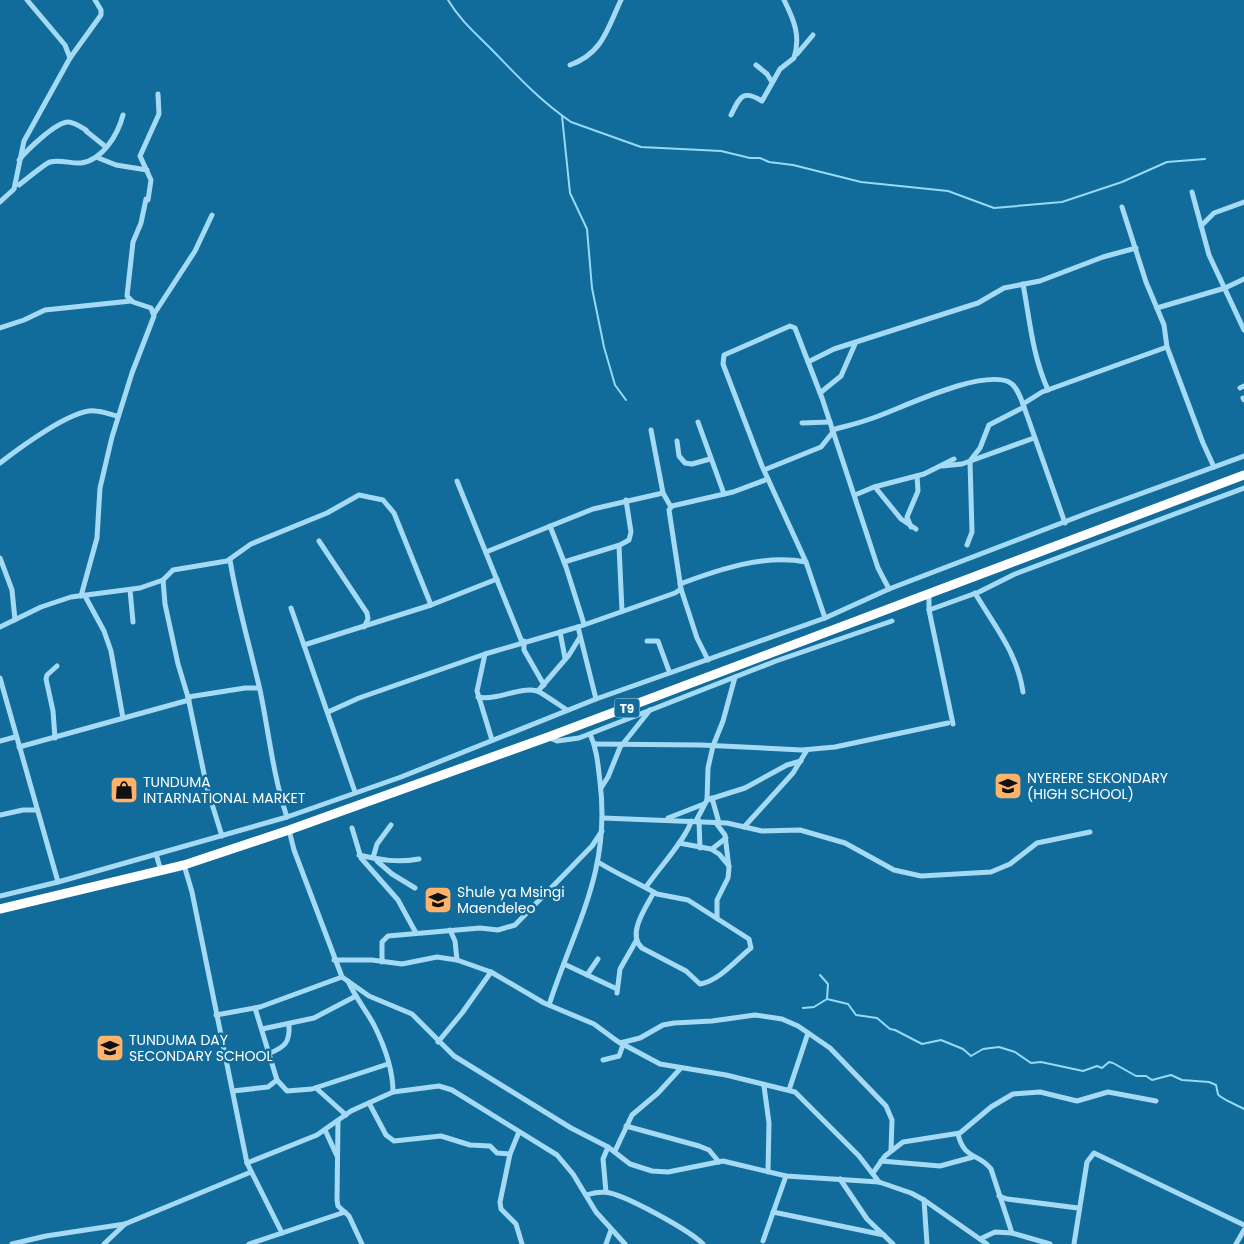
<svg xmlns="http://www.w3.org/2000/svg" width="1244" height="1244" font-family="Poppins,sans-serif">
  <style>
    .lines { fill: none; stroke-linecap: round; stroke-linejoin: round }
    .stream { stroke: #97d9f7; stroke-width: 2 }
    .street { stroke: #a5daf4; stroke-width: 5 }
    .highway { stroke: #fff; stroke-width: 9 }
    .labels { text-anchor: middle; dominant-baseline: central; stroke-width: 5; stroke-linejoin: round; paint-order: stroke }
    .shield { fill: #116c9c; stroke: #b8d3e1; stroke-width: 1 }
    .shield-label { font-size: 12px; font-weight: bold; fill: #fff }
    .poi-label { font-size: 14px; fill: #fff; stroke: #116c9c; text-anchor: start }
  </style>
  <rect width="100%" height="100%" fill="#116c9c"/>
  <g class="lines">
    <!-- stream -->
    <g class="stream">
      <path d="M448,0c13,22 32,37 49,55 24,25 45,47 74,67l70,25 80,4 29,7h10l9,4 24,3 68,17 87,9 46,17 68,-6 60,-20 45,-20 38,-3"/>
      <path d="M562,116l8,77 17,36 5,59 12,59 11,38 11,15"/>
      <path d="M827,999l21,5 8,11 21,3 13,11 5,1 27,14 19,-4 22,9 8,7 12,-7 16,-2 16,5 16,11 10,-1 42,9 14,-5 5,2 7,-6 4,1 23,13h10l6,4 19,-5 11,5 27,2 7,3c1,3 1,6 2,9 1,4 21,12 26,15"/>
      <path d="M803,1008l11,-1 13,-8 1,-15 -8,-9"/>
    </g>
    <!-- street -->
    <g class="street">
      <path d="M27,0l38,45 5,13"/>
      <path d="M797,54l16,-19"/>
      <path d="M570,65c33,-12 37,-36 51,-65"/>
      <path d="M756,65l11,9 5,8"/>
      <path d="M731,115c9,-18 11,-26 31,-14l18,-32 14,-11c7,-22 0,-38 -10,-58"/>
      <path d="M86,131l20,16"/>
      <path d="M96,157l20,8 31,5"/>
      <path d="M19,160c8,-10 37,-38 49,-38 6,0 13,5 18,8"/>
      <path d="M19,185c5,-4 27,-22 31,-23 11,-3 21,2 31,1 22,-3 37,-29 42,-48"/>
      <path d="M1192,192l17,63 35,75"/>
      <path d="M148,200l3,-20 -11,-24 19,-42 -1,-20"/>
      <path d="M0,202l14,-13 10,-48 46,-83 31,-43v-5l-6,-10"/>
      <path d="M1122,207l24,75 18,43 3,22 36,96 11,24"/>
      <path d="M1201,226l13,-13 30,-11"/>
      <path d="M1023,284c7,37 9,70 25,106"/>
      <path d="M1157,308l68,-20 19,-9"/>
      <path d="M154,314l41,-63 17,-36"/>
      <path d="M0,328l24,-8 21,-10 86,-9"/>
      <path d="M808,362l26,-13 144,-46 26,-15 36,-7 63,-24 33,-9"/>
      <path d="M1240,388l4,-2"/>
      <path d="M820,393l21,-17 14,-32"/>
      <path d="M1243,398l1,2"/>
      <path d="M1023,404l19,-12 125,-45"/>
      <path d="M698,422l26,72"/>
      <path d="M802,423l28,-1"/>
      <path d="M651,430l12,63 8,14"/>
      <path d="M832,430c14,-4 28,-7 41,-12 29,-10 107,-49 136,-36 8,4 11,15 14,22l42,119"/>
      <path d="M677,441l2,15 6,7 7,1 18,-5"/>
      <path d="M0,463c18,-14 73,-55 95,-52 8,0 16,4 23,5"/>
      <path d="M942,466l20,-2 72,-26"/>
      <path d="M764,470l57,-23 12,-15"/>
      <path d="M457,481l65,161"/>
      <path d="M875,487l26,32 15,10"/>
      <path d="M855,495l19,-8 50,-13 30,-15"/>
      <path d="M550,526l16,41 18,57"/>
      <path d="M911,527l-4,-10 11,-26 -1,-15"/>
      <path d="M319,541l48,72 1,6 -4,8"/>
      <path d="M967,545l5,-13 -2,-71 10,-13 9,-23 35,-18"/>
      <path d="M619,546l3,65"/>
      <path d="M486,552l107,-43 70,-16"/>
      <path d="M0,558l12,32 3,30"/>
      <path d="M230,560c7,44 20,87 30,130 9,43 13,86 27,127"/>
      <path d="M564,562l56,-17 9,-5 2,-8 -5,-32"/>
      <path d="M163,580l2,24 13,60 10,33 19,91 15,48"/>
      <path d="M680,584c40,-15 84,-30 126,-22"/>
      <path d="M130,590l3,32"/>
      <path d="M975,593c20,34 42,59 48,99"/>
      <path d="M81,596l16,-58 3,-50 12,-51 20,-64 22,-57 -3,-8 -18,-6 -6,-6 6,-54 8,-19 5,-24"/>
      <path d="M85,596l19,35 7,20 12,67"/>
      <path d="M929,596v14l24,114"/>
      <path d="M291,608l64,184"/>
      <path d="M929,610l50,-18 36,-18 229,-86"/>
      <path d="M825,618l-19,-56 -44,-96 -39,-102 1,-9 66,-29 5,2 27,70 56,170 11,21"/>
      <path d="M0,627l41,-20 30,-10 69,-9 23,-8 10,-10 54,-9 24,-17 76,-31 32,-18 24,5 11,13 37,92"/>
      <path d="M578,627l18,72"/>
      <path d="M560,632l5,26"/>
      <path d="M524,641v9l20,35"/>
      <path d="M647,641h11l11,30"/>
      <path d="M304,645l127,-40 66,-26"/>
      <path d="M485,654l-8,37 15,49"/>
      <path d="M708,660l-11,-22 -16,-49 -12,-79 3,-4 61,-14 35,-13"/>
      <path d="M0,678l58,204"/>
      <path d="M538,691l31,-36 11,-18"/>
      <path d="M188,697l57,-9h14"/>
      <path d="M478,697c20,4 42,-11 59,-6 4,1 25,16 30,19"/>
      <path d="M328,712l31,-14 126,-44 93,-27 97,-34 6,-4"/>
      <path d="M55,738l-2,-27 -7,-32 1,-4 10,-9"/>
      <path d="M550,738l7,3 22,-3 197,-77 116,-40"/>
      <path d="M0,741l15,-4"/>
      <path d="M594,744l107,1 101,5 33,-3 113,-24"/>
      <path d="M622,745l28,-35"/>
      <path d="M19,747l170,-47"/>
      <path d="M601,788l7,-11 13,-32"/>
      <path d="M712,798l7,25"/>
      <path d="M707,800l38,-12 42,-23 14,-4"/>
      <path d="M0,815l23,-5h14"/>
      <path d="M603,818l124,5 35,8 38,-1 45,13 49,27 27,6 70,-4 19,-8 27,-21 53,-11"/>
      <path d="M668,818l36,-14"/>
      <path d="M696,821l11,-21 1,-32 5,-22 10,-25 12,-44"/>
      <path d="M699,821l1,27"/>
      <path d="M716,823l9,12 4,33 -1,10 -11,22v18"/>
      <path d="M744,827l49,-54 14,-23"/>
      <path d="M352,828l9,30 37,42 18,33"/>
      <path d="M289,830l5,20 48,127 27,19 43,18 42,42 117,72 37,19 22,17 22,7 16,1 55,-11 63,15 93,6 32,11 13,7 63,44"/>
      <path d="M679,843l32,6 8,5 10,12"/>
      <path d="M712,849l14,-11"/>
      <path d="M156,854l5,17"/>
      <path d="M359,855c22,5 39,8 60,4"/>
      <path d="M373,858l4,-14 14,-19"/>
      <path d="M377,861l15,13 23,14"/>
      <path d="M598,862c19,12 40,21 59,32l31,6 61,39 2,9c-15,12 -32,33 -51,36l-14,-13 -44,-23c-16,-14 5,-42 12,-56"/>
      <path d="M184,865l8,27 55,271 35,70"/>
      <path d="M646,887c10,-15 43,-52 45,-66"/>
      <path d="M0,896l58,-14 229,-65 114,-40 195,-78 229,-81 64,-29 204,-78 151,-55"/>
      <path d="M450,930l5,11 2,19"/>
      <path d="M334,960h38l30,4 35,-7 20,3 34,12 53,31 50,21 23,17 43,23 66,11 69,17 64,64 20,26"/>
      <path d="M382,962v-20l6,-6 92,-8 18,2 17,-5 77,-79 10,-15"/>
      <path d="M564,964l53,25"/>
      <path d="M587,975l11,-16"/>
      <path d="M348,981c7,16 18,29 26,44 10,20 19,45 19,67"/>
      <path d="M617,993l3,-24 16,-28"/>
      <path d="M549,1005c26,-80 62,-134 51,-223 -2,-17 -3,-33 -10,-48"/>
      <path d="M255,1008l22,72 10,11 25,-2 76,-25"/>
      <path d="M216,1015l44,-8 82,-30"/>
      <path d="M262,1029l52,-11 42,-22"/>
      <path d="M438,1042l24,-29 29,-41"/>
      <path d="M620,1043l20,-5 23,-13 11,-2 38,-2 43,-6 27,4 16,7 32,22 56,58 6,14 -1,30"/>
      <path d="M270,1053c15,-6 20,-11 19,-28"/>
      <path d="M603,1060l16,-4 4,-11"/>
      <path d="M764,1086l5,37 -1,49"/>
      <path d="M316,1088l30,27"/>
      <path d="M789,1090l19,-57"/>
      <path d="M233,1091l35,-4 9,-7"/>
      <path d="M369,1103l17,32 8,6 47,-5 29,9 20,1 7,7 13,1"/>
      <path d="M338,1122l-1,78 1,6 11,10 13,28"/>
      <path d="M626,1126l73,20 10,4 10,12"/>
      <path d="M325,1130l12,26"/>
      <path d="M519,1132l-9,22 -10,48 1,7 15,15 6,20"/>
      <path d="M958,1134c6,26 21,19 33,35l21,64"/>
      <path d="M615,1151l17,-36 26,-22 22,-24"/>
      <path d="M881,1161l59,5 33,-9"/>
      <path d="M247,1163l70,-28 34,-24 42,-19 46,-6 13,4 105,65 16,19 23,38 29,32"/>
      <path d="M873,1173l12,-17 18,-14 57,-9 31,-26 22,-13 27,-2 37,9 31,-9 48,9"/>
      <path d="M840,1179l27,40 26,25"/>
      <path d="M606,1192l-3,-33 5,-12"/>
      <path d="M586,1195c6,-2 12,-3 19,-3 19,2 84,38 98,52"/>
      <path d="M999,1196l8,3 71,9"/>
      <path d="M924,1200l3,44"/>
      <path d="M773,1212l111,23"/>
      <path d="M980,1239l15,-7 17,1 38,11"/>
      <path d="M763,1241l23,-65"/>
      <path d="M12,1244l34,-8 79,-12 126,-52"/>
      <path d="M104,1244l21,-20"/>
      <path d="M249,1244l96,-32"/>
      <path d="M606,1244l5,-14"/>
      <path d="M1074,1244l13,-82 7,-9 150,72"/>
      <path d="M1236,1244l8,-14"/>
    </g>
    <!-- highway -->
    <path class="highway" d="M0,909l184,-44 105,-35 259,-93 696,-262"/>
  </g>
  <!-- icons -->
  <defs>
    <symbol id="school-square" viewBox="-11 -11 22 22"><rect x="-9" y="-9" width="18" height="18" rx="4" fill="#ffb369" stroke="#116c9c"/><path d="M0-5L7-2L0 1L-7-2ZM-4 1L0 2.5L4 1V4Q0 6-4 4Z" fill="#111"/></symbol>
    <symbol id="shop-square" viewBox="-11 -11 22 22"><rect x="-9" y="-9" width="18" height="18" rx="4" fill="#ffb369" stroke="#116c9c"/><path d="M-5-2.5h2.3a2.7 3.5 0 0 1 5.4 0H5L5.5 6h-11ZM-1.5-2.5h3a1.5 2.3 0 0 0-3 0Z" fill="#111"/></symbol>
  </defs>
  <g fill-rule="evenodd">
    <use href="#school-square" x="992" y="770" width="32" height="32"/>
    <use href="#shop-square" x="108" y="774" width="32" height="32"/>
    <use href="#school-square" x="422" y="884" width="32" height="32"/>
    <use href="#school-square" x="94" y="1032" width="32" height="32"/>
  </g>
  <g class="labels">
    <!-- shield labels -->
    <rect class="shield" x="614.5" y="698.5" width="25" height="19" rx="4"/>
    <g class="shield-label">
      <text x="627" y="708">T9</text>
    </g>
    <!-- poi labels -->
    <g class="poi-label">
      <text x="1027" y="778">NYERERE SEKONDARY<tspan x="1027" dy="16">(HIGH SCHOOL)</tspan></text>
      <text x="143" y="782">TUNDUMA<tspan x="143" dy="16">INTARNATIONAL MARKET</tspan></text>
      <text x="457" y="892">Shule ya Msingi<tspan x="457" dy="16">Maendeleo</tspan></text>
      <text x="129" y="1040">TUNDUMA DAY<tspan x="129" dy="16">SECONDARY SCHOOL</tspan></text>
    </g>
  </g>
</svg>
